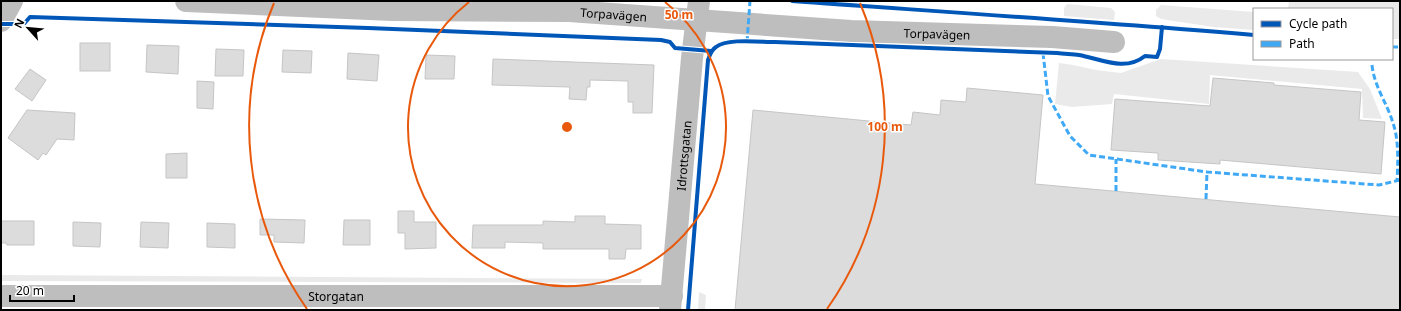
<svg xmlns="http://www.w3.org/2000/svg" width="1401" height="311" font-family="'Noto Sans',sans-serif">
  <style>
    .green { fill: #eaeaea }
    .building { fill: #dcdcdc; stroke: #c5c5c5 }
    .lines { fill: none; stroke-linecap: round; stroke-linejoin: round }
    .minor { stroke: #bebebe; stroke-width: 22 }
    .quiet { stroke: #3fa9f5; stroke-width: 3; stroke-dasharray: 6 3; stroke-linecap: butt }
    .cycleway-casing { stroke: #fff; stroke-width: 6 }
    .cycleway { stroke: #0057b8; stroke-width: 4 }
    .ring { fill: none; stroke: #e8590c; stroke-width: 2 }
    .labels { text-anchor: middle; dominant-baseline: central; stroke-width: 3; stroke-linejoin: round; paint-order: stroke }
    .street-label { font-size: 12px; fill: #000; stroke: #fff }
    .centre { fill: #e8590c; stroke: #fff; stroke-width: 2 }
    .ring-label { font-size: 12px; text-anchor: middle; font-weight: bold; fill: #e8590c; stroke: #fff; stroke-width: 3; stroke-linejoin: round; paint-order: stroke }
  </style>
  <rect width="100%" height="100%" fill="#fff"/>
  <!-- green -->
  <g class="green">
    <path d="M1289,1h111v38h-8v-30h-104z"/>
    <path d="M1067,4l44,4 4,4 -1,8 -50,-4v-8z"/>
    <path d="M1161,5l93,7v18l-41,-3 -52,-8 -5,-3v-6z"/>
    <path d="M1161,59l197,13 12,17 12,30 -19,-1 -1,-29 -152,-14 -1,29 -95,-10 -2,10 -40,3 -17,-3 4,-41 14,2 23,5 25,3z"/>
    <path d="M1,275l641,4 -1,4 -640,-2z"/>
    <path d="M699,292l7,3 -1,15h-7z"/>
  </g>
  <!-- building -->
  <g class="building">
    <rect x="80" y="43" width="30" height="28"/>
    <path d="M147,45l32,1 -1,28 -32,-2z"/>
    <path d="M216,49l28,1 -1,26h-28z"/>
    <path d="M283,50l29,1 -1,22 -29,-1z"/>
    <path d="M348,53l31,2 -2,26 -30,-2z"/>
    <path d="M426,55l29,1 -1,23h-29z"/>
    <path d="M493,59l161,6 -2,48h-19v-11h-5v-21l-38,-1v7h-3l-1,13 -17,-1 1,-12 -78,-2z"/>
    <path d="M30,69l16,11 -14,21 -17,-12z"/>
    <path d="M1213,78l61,5v2l87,7 -2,28 26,2 -4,52 -161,-14v4l-62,-4v-7l-47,-3 4,-51 95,7z"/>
    <path d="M197,81l17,1 -1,27 -16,-1z"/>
    <path d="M967,88l76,7 -8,89 365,33v93h-665l18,-200 158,15 2,-13 27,3 1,-15 25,2z"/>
    <path d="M27,110l48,3 -1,27 -17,-1 -11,16 -3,-2 -5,7 -30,-22z"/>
    <path d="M187,153v25h-21v-24z"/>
    <path d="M398,211h16v11h22v26l-31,1v-16h-7z"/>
    <path d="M575,216h30v8l36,1v24h-15l-1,10h-16v-10h-66v-6l-38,-1v6h-33l1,-23h70v-4l32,1z"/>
    <path d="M260,219l45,1 -1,23 -30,-1v-7h-14z"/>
    <path d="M344,220h26v25h-27z"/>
    <path d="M1,221h33v24h-27l-1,-2h-5z"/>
    <path d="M73,222l28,1 -1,24 -27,-1z"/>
    <path d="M141,222l28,1 -1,25 -28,-1z"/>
    <path d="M207,223l28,1v24l-28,-1z"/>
  </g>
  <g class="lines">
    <!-- minor -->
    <g class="minor">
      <path id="s1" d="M186,1l206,9 177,1 282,20 201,6 62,5"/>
      <path d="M1,21l11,-20"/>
      <path id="s2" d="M1,296h671"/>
      <path id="s3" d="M670,310l22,-252 7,-57"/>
    </g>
    <!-- quiet -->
    <g class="quiet">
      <path d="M747,42l3,-41"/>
      <path d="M1392,47h8"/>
      <path d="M1043,53l5,43 22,40 19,19 118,17 172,13 21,-5"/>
      <path d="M1372,65c2,21 15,38 21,58 6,17 5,41 4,58"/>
      <path d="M1116,191v-32"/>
      <path d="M1206,199l1,-27"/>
    </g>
    <defs>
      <g id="cycleway">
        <path d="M792,1c154,11 308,21 462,34"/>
        <path d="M1,24h14l7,2 8,-9 338,11 293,12 9,2 5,6 36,3"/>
        <path d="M688,310l20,-250c2,-5 3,-10 8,-13 11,-9 44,-5 59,-5l282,11c8,1 15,1 22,2 22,4 46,17 66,1l12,1 3,-8 2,-22"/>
      </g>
    </defs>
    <!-- cycleway casing -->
    <use href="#cycleway" class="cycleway-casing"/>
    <!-- cycleway -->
    <use href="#cycleway" class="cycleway"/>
  </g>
  <!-- distance rings -->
  <g class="ring">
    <path d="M665 2A159 159 0 1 1 469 2"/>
    <path d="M307 309A318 318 0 0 1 274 3M860 3A318 318 0 0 1 827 309"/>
  </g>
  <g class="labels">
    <!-- street labels -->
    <g class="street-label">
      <text stroke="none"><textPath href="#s1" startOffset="428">Torpavägen</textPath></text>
      <text stroke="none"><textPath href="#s1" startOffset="752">Torpavägen</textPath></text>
      <text stroke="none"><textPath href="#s3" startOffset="155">Idrottsgatan</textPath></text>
      <text stroke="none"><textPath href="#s2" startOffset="335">Storgatan</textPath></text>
    </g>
  </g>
  <circle cx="567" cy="127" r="6" class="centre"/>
  <g class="ring-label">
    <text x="679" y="19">50 m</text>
    <text x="885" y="131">100 m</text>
  </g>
  <!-- border -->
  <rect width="1401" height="311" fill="none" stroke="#000000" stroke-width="4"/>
  <!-- legend -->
  <rect x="1253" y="8" width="140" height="52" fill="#ffffff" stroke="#999999"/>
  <rect x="1261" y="21" width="20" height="6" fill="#0057b8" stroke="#999999"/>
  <text x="1289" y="28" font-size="12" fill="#000000">Cycle path</text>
  <rect x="1261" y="41" width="20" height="6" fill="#3fa9f5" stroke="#999999"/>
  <text x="1289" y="48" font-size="12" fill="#000000">Path</text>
  <!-- north arrow -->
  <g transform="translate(28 28) rotate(297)" stroke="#ffffff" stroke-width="3" paint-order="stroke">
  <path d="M0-3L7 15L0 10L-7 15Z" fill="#000000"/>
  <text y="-6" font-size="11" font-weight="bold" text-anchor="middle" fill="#000000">N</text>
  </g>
  <!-- scale -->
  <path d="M10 295v6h64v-6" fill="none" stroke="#000000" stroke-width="2"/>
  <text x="16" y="295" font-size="12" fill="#000000" stroke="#ffffff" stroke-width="3" paint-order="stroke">20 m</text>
</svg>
